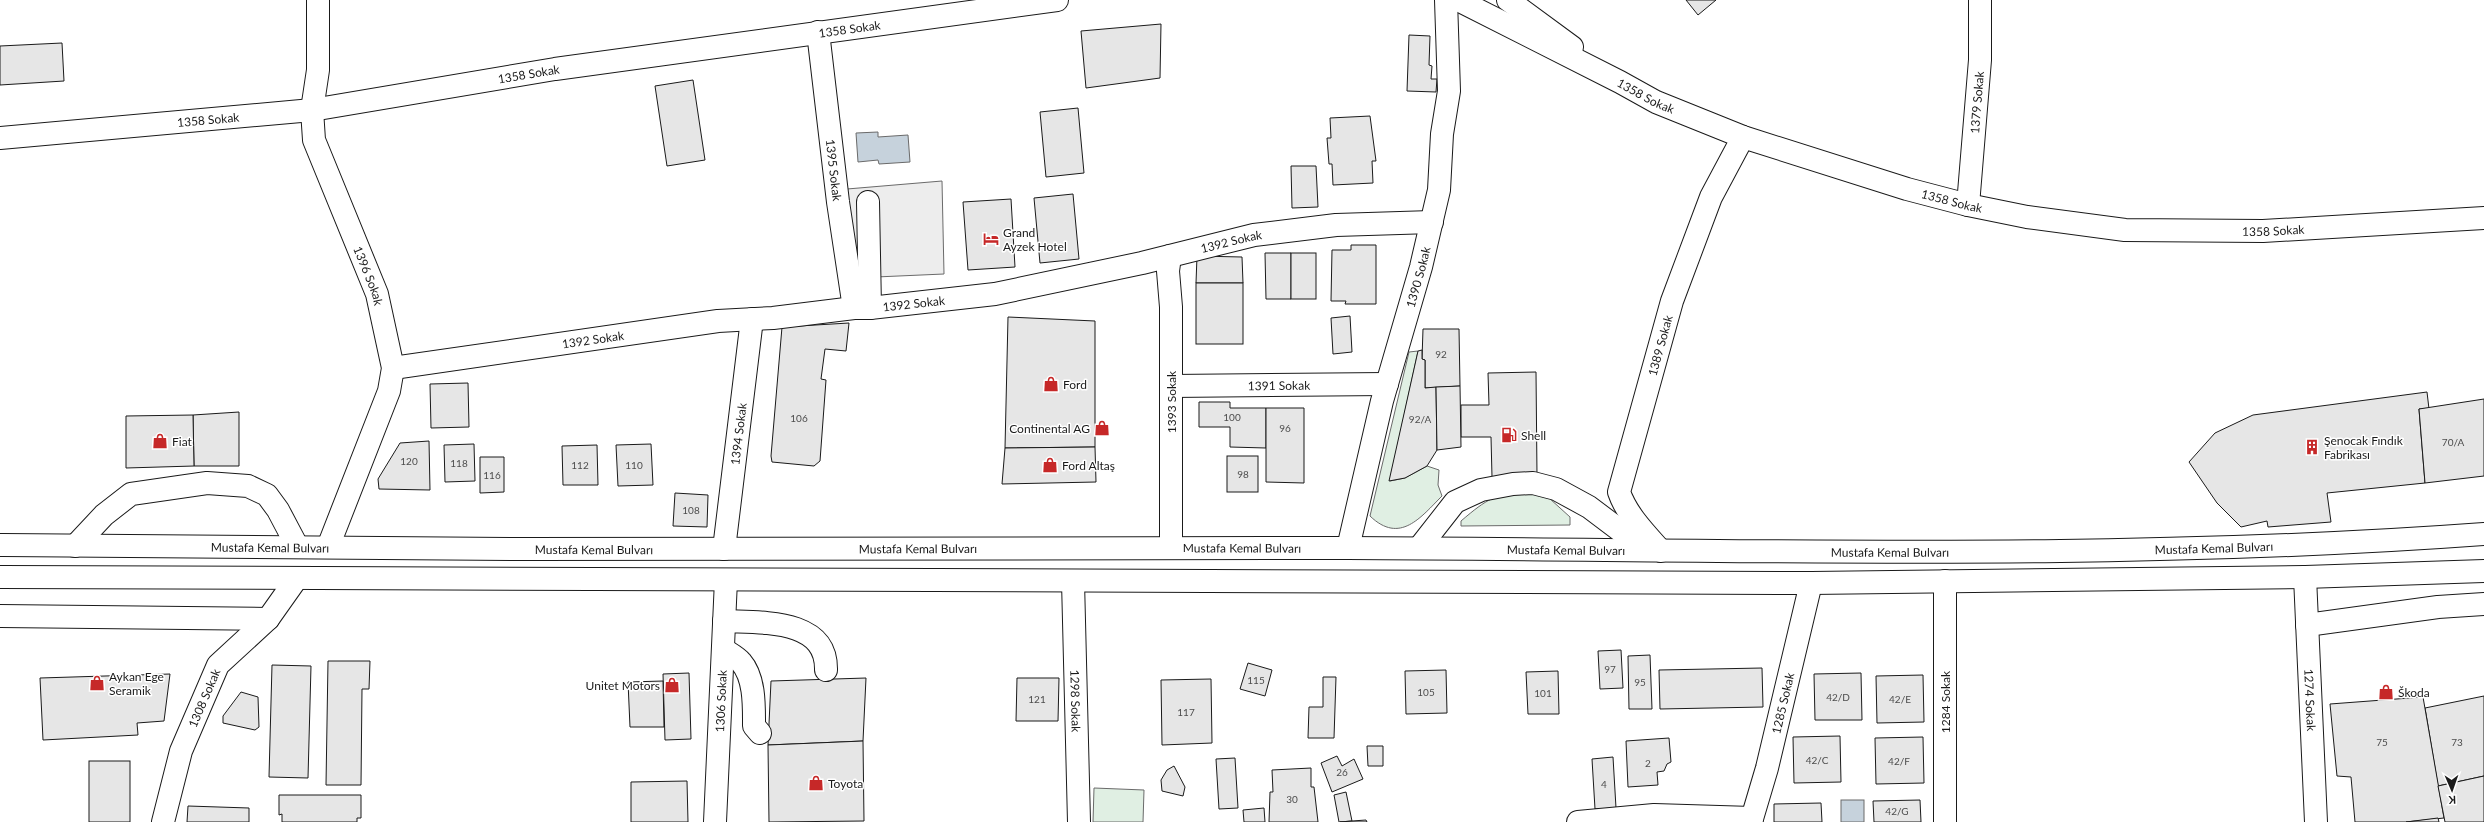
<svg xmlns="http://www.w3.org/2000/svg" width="2484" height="822" font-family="Lato,sans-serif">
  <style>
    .green { fill: #e0efe3; stroke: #6a6a6a }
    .parking { fill: #ededed; stroke: #6a6a6a }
    .water { fill: #c6d2dc; stroke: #6a6a6a }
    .building { fill: #e6e6e6; stroke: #1a1a1a }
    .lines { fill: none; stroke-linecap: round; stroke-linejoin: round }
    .minor-casing { stroke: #1a1a1a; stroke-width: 24 }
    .highway-casing { stroke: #1a1a1a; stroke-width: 24 }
    .minor { stroke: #fff; stroke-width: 22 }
    .highway { stroke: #fff; stroke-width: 22 }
    .labels { text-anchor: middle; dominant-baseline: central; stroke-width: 3; stroke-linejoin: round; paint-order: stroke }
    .number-label { font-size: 10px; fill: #4d4d4d }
    .street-label { font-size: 12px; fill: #1a1a1a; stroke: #fff }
    .poi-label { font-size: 12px; fill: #1a1a1a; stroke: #fff; text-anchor: start }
  </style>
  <rect width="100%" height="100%" fill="#fff"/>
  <!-- green -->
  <g class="green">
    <path d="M1418,351l-28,130 15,-3 22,-12 12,4 -1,15 4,11c-21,21 -42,49 -72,20l39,-164z"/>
    <path d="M1528,490l21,8 21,19v8l-109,1v-5c27,-23 33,-26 67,-31z"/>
    <path d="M1094,788l50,2 -1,32h-50z"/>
  </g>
  <!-- parking -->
  <path class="parking" d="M942,181l2,93 -91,4 -6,-89z"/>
  <!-- water -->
  <g class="water">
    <path d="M878,132v5l30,-2 2,27 -31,2 -1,-4 -20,2 -2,-29z"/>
    <rect x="1841" y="800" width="23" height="22"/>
  </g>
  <!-- building -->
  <g class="building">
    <path d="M1686,0h30l-18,15z"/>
    <path d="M1161,24l-1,54 -74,10 -5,-57z"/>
    <path d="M1409,35l21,1 -1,29 3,1 -1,13h6l-1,13 -29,-1z"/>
    <path d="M62,43l2,38 -64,4v-39z"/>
    <path d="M693,80l12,80 -38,6 -12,-80z"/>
    <path d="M1078,108l6,65 -38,4 -6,-65z"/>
    <path d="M1370,116l6,45h-4l1,22 -40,2 -1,-21h-3l-2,-26h4l-1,-20z"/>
    <path d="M1291,166h25l2,41 -26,1z"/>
    <path d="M1073,194l6,65 -39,4 -6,-65z"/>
    <path d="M1011,199l4,68 -47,3 -5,-68z"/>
    <path d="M1351,245h25v59h-31l1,-3h-15l1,-51h19z"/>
    <path d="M1265,253h26v46h-25z"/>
    <rect x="1291" y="253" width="25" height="46"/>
    <path d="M1197,256l45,1 1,26h-47z"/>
    <rect x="1196" y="283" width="47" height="61"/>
    <path d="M1350,316l2,36 -19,2 -2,-36z"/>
    <path d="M1008,317l87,4v126l-90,1z"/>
    <path d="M849,323l-3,28 -21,-2 -4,30 5,1 -6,81 -6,5 -42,-4 -1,-6 11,-129z"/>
    <path d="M1423,329h36l1,57 -35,2v-28l-3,-1z"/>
    <path d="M1422,350v9l3,1v28l11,-1 1,63 -10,16 -22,12 -16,3 29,-130z"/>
    <path d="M1536,372l1,104 -45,1 -1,-40h-30v-32h28l-1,-32z"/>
    <path d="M468,383l1,44 -38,1 -1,-44z"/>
    <path d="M1460,386l1,61 -24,3 -1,-63z"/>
    <path d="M2427,392l2,17h-10l6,74 -98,10 4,29 -63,5 -1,-6 -26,6 -24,-24 -28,-41 26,-29 38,-18z"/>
    <path d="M2484,399v77l-59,7 -6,-74z"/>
    <path d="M1199,402h31v6h36v40l-36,-1v-20h-31z"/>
    <path d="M1266,408h38v75l-38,-1z"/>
    <path d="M239,412v54h-45l-1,-51z"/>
    <path d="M193,415l1,51 -68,2v-52z"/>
    <path d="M429,441l1,49 -51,-1 -1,-10 22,-36z"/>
    <path d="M474,444l1,37 -30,1 -1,-37z"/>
    <path d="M651,444l2,41 -35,1 -2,-41z"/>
    <path d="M597,445l1,40h-35l-1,-39z"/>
    <path d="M1095,447l1,35 -94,2 3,-36z"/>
    <rect x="1227" y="456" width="31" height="36"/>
    <path d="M480,457h24v35l-24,1z"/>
    <path d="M675,493l33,2 -1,32 -34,-1z"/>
    <path d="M1621,650l2,38 -23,1 -2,-38z"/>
    <path d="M1650,655l2,54h-23l-1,-53z"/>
    <path d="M328,661h42l-1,28h-7l-1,96h-35z"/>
    <path d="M1248,663l24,7 -7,26 -25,-7z"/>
    <path d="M272,665l39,1 -3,112 -39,-1z"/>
    <path d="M1762,668l1,39 -103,2 -1,-39z"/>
    <path d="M1446,670l1,43 -41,1 -1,-43z"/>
    <path d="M1558,671l1,43h-31l-2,-42z"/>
    <path d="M689,673l2,66 -26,1 -2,-66z"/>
    <path d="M1861,673l1,47h-47l-1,-46z"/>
    <path d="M170,674l-6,47 -27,2 1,12 -95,5 -3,-62z"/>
    <path d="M1923,675l1,47 -47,1 -1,-47z"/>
    <path d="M1323,677h13l-2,61h-26l1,-31h14z"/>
    <path d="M866,678l-3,63 -95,4 3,-64z"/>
    <path d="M1017,678h42l-1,43h-42z"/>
    <path d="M1211,679l1,64 -50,2 -1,-65z"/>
    <path d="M663,681l1,46h-34l-2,-45z"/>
    <path d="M241,692l17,5 1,30 -4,3 -32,-7v-7z"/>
    <path d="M2484,696v80l-46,10 -13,-78z"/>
    <path d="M2423,697l21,121 -38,4h-51l-4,-45 -14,-1 -7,-72z"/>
    <path d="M1840,736l1,46 -47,1 -1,-46z"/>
    <path d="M1923,737l1,46 -48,1 -1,-46z"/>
    <path d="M1669,738l2,24 -4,2 -3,7 -7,1 1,13 -30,2 -2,-46z"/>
    <path d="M863,741l1,80 -95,1 -1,-77z"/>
    <path d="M1367,746h16v20h-15z"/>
    <path d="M1337,756l5,10 12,-7 9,20 -31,13 -11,-29z"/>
    <path d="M1613,757l3,51 -21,1 -3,-50z"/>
    <path d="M1235,758l3,50 -19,1 -3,-50z"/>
    <rect x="89" y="761" width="41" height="61"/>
    <path d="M1174,766l11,21 -2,9 -21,-5 -1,-11 6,-10z"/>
    <path d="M1311,768v19h3l4,35h-49l1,-30h3l-1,-22z"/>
    <path d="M2484,776v46h-39l-7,-36z"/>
    <path d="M687,781l1,41h-57v-40z"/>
    <path d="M1346,792l6,29 -13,1 -5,-27z"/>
    <path d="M279,795h82v23h-4v4h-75v-8l-3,1z"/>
    <path d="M1920,800l1,22h-47l-1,-21z"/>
    <path d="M1821,803l1,19h-48v-18z"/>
    <path d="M188,806l61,2v14h-62z"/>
    <path d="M1264,808l1,14h-21l-1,-12z"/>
    <path d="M2438,818l1,4h-33z"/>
    <path d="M1366,820l1,2h-27l12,-1z"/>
  </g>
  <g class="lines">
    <defs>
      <g id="minor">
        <path id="s1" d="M318,0v70l-6,40 2,30 63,154 16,74 -4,23 -61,156"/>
        <path id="s2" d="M1458,0l162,82 36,20 87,35 164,52 61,16 59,12 98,13 138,1 221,-13"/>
        <path d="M1508,0l64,47"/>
        <path id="s3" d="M818,32l20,170 16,106"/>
        <path id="s4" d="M0,138l312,-28 243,-41 502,-69"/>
        <path d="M868,202l2,106"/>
        <path id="s5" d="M1968,205l12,-145v-60"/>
        <path d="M1170,256l-2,15 3,36v241"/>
        <path id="s6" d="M393,368l325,-47 55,-3 81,-10h16l125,-14 147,-31 112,-28 82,-10 96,-3"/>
        <path id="s7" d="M1171,386l216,-2"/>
        <path d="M75,546l29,-31 27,-21 76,-11 41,3 19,9 11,15 19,36"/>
        <path id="s8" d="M1348,548l34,-147 39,-134 18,-77 3,-56 7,-43 -3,-91"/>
        <path d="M1419,548l36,-46 26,-12 32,-6 20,-1 23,6 33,18 57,43"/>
        <path id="s9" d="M724,549l28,-230"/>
        <path id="s10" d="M1661,551c-16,-18 -34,-36 -42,-59l53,-191 39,-104 32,-60"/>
        <path id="s11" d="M2305,577l11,245"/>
        <path id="s12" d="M1073,581l6,241"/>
        <path d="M0,616l268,3"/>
        <path d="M724,621c37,2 103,-3 102,49"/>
        <path d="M2307,625l131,-18 46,-3"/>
        <path d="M723,649c6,4 14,8 18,13 14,16 13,44 13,64l6,7"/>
        <path id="s13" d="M163,822l18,-71 37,-86 50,-46 29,-41"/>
        <path id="s14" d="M715,822l11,-242"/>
        <path d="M1578,822l76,-7 98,3"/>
        <path id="s15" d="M1751,822l16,-54 44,-185"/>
        <path d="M1945,822v-241"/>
      </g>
      <g id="highway">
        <path id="s16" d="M0,545c175,1 350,3 524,4 275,1 550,-3 824,-1 379,1 758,14 1136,-14"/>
        <path d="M0,577l1811,6 494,-6 179,-6"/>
      </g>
    </defs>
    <!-- minor casing -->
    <use href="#minor" class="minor-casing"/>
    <!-- highway casing -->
    <use href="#highway" class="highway-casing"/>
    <!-- minor -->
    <use href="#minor" class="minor"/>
    <!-- highway -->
    <use href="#highway" class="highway"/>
  </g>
  <!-- icons -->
  <defs>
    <symbol id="hotel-bare" viewBox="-9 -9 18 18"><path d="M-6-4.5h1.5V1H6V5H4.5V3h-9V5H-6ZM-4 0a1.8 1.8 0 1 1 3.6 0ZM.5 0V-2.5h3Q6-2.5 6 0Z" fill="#c62828" stroke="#fff" stroke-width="2.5" paint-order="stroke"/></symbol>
    <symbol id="shop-bare" viewBox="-9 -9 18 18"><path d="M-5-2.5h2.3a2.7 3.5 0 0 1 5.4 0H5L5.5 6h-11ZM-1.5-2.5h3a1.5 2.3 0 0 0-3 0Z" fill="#c62828" stroke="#fff" stroke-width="2.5" paint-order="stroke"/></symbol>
    <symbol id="fuel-bare" viewBox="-9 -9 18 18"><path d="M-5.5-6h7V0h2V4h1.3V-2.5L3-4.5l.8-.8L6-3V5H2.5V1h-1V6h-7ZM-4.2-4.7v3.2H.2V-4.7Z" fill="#c62828" stroke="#fff" stroke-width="2.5" paint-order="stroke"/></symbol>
    <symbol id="building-bare" viewBox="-9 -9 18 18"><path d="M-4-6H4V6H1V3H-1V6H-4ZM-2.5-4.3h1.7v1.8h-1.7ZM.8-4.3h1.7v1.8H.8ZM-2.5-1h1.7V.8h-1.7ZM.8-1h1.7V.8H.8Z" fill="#c62828" stroke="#fff" stroke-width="2.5" paint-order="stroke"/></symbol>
  </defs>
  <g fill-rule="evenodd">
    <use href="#hotel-bare" x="980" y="228" width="22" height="22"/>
    <use href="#shop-bare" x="1040" y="373" width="22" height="22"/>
    <use href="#shop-bare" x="1091" y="417" width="22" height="22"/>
    <use href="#fuel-bare" x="1498" y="424" width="22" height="22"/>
    <use href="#shop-bare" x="149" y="430" width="22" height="22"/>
    <use href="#building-bare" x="2301" y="436" width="22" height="22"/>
    <use href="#shop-bare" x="1039" y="454" width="22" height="22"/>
    <use href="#shop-bare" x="86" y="672" width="22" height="22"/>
    <use href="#shop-bare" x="661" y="674" width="22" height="22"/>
    <use href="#shop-bare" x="2375" y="681" width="22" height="22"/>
    <use href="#shop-bare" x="805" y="772" width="22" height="22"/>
  </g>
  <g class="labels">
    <!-- number labels -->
    <g class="number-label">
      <text x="1441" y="354">92</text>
      <text x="1232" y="417">100</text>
      <text x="799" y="418">106</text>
      <text x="1420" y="419">92/A</text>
      <text x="1285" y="428">96</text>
      <text x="2453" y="442">70/A</text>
      <text x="409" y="461">120</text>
      <text x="459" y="463">118</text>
      <text x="580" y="465">112</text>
      <text x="634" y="465">110</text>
      <text x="1243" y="474">98</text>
      <text x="492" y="475">116</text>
      <text x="691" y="510">108</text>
      <text x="1610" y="669">97</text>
      <text x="1256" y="680">115</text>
      <text x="1640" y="682">95</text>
      <text x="1426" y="692">105</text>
      <text x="1543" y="693">101</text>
      <text x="1838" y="697">42/D</text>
      <text x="1037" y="699">121</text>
      <text x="1900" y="699">42/E</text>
      <text x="1186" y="712">117</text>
      <text x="2382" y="742">75</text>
      <text x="2457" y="742">73</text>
      <text x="1817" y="760">42/C</text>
      <text x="1899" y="761">42/F</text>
      <text x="1648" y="763">2</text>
      <text x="1342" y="772">26</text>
      <text x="1604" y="784">4</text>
      <text x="1292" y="799">30</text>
      <text x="1897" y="811">42/G</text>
    </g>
    <!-- street labels -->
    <g class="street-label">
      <text stroke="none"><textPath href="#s4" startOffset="857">1358 Sokak</textPath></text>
      <text stroke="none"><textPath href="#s4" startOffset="533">1358 Sokak</textPath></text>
      <text stroke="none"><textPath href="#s2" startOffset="211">1358 Sokak</textPath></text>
      <text stroke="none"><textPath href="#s5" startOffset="103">1379 Sokak</textPath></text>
      <text stroke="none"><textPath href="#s4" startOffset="209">1358 Sokak</textPath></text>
      <text stroke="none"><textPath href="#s3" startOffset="139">1395 Sokak</textPath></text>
      <text stroke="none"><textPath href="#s2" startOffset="535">1358 Sokak</textPath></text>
      <text stroke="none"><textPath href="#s2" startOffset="859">1358 Sokak</textPath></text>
      <text stroke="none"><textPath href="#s6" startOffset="849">1392 Sokak</textPath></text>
      <text stroke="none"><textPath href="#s1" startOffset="287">1396 Sokak</textPath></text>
      <text stroke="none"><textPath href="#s8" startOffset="280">1390 Sokak</textPath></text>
      <text stroke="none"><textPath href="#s6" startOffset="525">1392 Sokak</textPath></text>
      <text stroke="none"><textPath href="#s6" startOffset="202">1392 Sokak</textPath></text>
      <text stroke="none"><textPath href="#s10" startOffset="225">1389 Sokak</textPath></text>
      <text stroke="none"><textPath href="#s7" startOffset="108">1391 Sokak</textPath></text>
      <text transform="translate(1171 402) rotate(-90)">1393 Sokak</text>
      <text stroke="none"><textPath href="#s9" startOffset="116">1394 Sokak</textPath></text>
      <text stroke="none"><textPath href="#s16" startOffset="270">Mustafa Kemal Bulvarı</textPath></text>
      <text stroke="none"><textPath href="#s16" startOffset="918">Mustafa Kemal Bulvarı</textPath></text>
      <text stroke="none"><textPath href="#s16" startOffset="1242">Mustafa Kemal Bulvarı</textPath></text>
      <text stroke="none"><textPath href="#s16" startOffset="2214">Mustafa Kemal Bulvarı</textPath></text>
      <text stroke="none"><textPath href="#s16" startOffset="594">Mustafa Kemal Bulvarı</textPath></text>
      <text stroke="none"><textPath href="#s16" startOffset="1566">Mustafa Kemal Bulvarı</textPath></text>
      <text stroke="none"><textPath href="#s16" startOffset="1890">Mustafa Kemal Bulvarı</textPath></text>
      <text stroke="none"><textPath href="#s13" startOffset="131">1308 Sokak</textPath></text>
      <text stroke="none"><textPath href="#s11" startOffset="123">1274 Sokak</textPath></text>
      <text stroke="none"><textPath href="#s14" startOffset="121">1306 Sokak</textPath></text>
      <text stroke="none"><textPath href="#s12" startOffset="120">1298 Sokak</textPath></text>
      <text transform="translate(1945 702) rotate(-90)">1284 Sokak</text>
      <text stroke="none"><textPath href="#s15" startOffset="123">1285 Sokak</textPath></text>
    </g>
    <!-- poi labels -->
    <g class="poi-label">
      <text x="1003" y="232">Grand<tspan x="1003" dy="14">Ayzek Hotel</tspan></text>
      <text x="1063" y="384">Ford</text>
      <text x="1090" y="428" text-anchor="end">Continental AG</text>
      <text x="1521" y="435">Shell</text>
      <text x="2324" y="440">Şenocak Fındık<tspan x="2324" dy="14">Fabrikası</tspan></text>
      <text x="172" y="441">Fiat</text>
      <text x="1062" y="465">Ford Altaş</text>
      <text x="109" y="676">Aykan Ege<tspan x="109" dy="14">Seramik</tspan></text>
      <text x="660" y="685" text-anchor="end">Unitet Motors</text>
      <text x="2398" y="692">Škoda</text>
      <text x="828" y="783">Toyota</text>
    </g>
  </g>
  <!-- north arrow -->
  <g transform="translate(2452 790) rotate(178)" stroke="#ffffff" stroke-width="3" paint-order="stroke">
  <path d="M0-3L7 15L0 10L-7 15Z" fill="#1a1a1a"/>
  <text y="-6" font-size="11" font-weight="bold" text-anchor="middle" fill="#1a1a1a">K</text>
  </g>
</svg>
